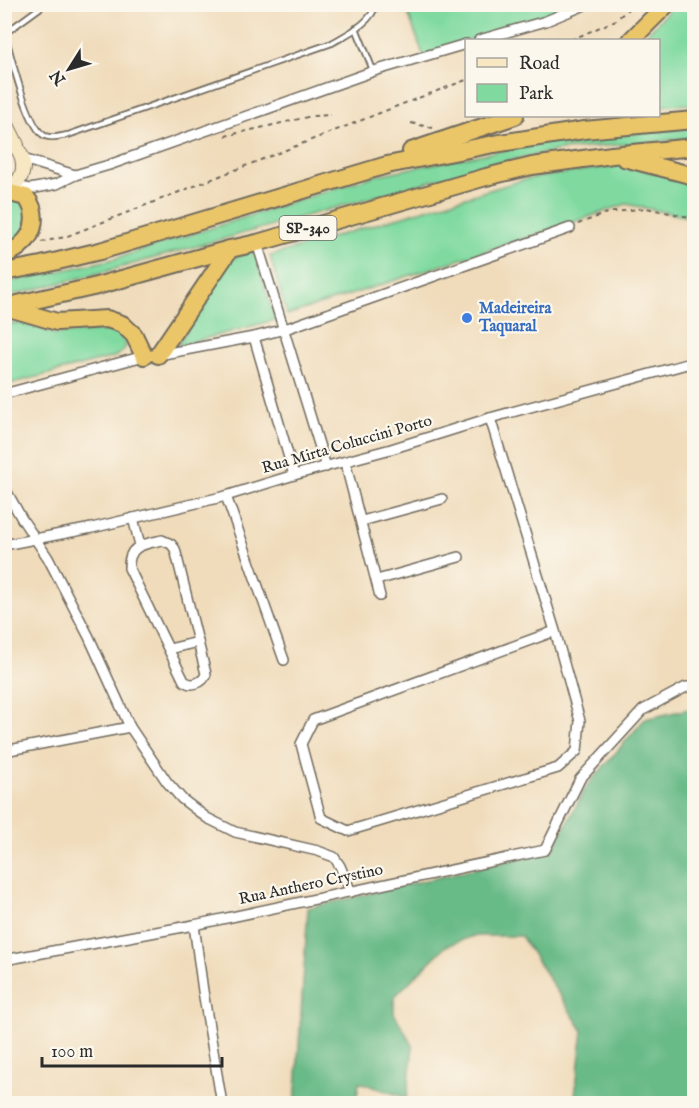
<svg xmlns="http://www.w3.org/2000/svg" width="699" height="1108" font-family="'IM FELL English',serif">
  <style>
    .green { fill: #80daa0; stroke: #568266; stroke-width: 1.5 }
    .forest { fill: #68ba86; stroke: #4a7258; stroke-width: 1.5 }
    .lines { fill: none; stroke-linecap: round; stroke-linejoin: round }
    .lane-casing { stroke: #70695d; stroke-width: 8 }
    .street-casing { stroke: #70695d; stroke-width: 12 }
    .secondary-casing { stroke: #70695d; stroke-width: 16 }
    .highway-casing { stroke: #70695d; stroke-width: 20 }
    .path { stroke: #70695d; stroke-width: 2; stroke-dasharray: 4.5 4.5; stroke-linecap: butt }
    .lane { stroke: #fff; stroke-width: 4.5 }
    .street { stroke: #fff; stroke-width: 9 }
    .secondary { stroke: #f7e8c3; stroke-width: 14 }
    .highway { stroke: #ebc669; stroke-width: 16 }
    .shop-dot { fill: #3f7fe0; stroke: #fbf7ec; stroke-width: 2 }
    .labels { text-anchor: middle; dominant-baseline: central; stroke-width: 4.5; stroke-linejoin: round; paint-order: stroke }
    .shield { fill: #fbf7ec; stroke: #696865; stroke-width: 1.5 }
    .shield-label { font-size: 15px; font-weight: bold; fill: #2b2b2b }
    .shop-label { font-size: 16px; font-weight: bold; fill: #366cbe; stroke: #fbf7ec; text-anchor: start }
    .street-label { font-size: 16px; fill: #2b2b2b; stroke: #fbf7ec }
  </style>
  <rect width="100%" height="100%" fill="#fbf7ec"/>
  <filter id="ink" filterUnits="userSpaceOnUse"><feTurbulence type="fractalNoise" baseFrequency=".0167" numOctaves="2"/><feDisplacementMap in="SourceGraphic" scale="12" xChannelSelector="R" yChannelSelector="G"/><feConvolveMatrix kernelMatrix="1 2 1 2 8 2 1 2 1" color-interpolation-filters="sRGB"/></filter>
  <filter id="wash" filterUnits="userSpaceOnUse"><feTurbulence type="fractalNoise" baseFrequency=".008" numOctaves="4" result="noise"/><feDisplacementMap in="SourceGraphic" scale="24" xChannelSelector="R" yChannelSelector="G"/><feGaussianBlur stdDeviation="1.35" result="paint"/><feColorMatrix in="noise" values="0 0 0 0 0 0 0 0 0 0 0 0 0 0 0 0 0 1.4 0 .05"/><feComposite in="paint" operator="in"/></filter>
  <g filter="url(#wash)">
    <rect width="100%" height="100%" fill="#f0dcbb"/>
    <!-- green -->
    <g class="green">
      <path d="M405,5h178l-109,35h-8l-42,17z"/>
      <path d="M674,5h20v99l-35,2 -1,-66h-17z"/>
      <path d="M694,127v11l-134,12 -48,10 -63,16 -345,96 -99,25 -1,-14 110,-24 263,-84 163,-32z"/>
      <path d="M621,165l73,16v37l-68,-14 -84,29 -255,82 -17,-59 256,-77z"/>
      <path d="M17,196l11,13 -1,18 -11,14 -11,1 -1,-45z"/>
      <path d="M254,250l21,70 -98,26 53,-87z"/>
      <path d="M28,323l27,11 59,-4 11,11 1,5 -4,6 -8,5 -109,28v-61z"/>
    </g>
    <!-- forest -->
    <path class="forest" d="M694,708v395h-120l9,-72 -62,-95h-48l-27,10 -52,51v16l19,33 -6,52 -48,-16 -3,21 -61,1 13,-196 245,-58 33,-63 59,-68z"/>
  </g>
  <g filter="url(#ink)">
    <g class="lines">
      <defs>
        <g id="lane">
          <path d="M356,28l17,42"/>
          <path d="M4,34l41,-30"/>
          <path d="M5,34c5,19 23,95 40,102 8,3 16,0 23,-1l264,-92c15,-9 40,-20 44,-39"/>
          <path d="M4,108l3,9"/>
        </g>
        <g id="street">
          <path d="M479,40l67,-19 41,-17"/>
          <path d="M23,159l52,16"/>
          <path d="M15,186l15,3 27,-5 18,-9 34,-10 265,-94 92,-27"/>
          <path d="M257,243l69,224"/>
          <path d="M254,337l40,138"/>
          <path d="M4,394l140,-38 14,-1 96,-18 31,-8 285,-101"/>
          <path d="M490,418l65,213 25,90 -3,30 -19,17 -210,63 -27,-13 -20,-74 12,-24 242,-89"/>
          <path d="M345,462l35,134"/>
          <path d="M4,487l18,32 26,39 41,79 41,90 37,55 15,17 25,19 28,14 83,19 16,6 6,9 11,26"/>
          <path d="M226,496l58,164"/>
          <path d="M133,518l7,27"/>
          <path d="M362,521l80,-22"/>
          <path d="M162,540l9,4 4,5 31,125c-3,9 -15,13 -22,7l-55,-113c-1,-23 15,-24 33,-28z"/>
          <path d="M4,545l88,-17 134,-32 68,-21 97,-26 99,-31 204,-56"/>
          <path d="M377,580l82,-23"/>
          <path d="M169,649l29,-7"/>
          <path d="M4,751l126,-24"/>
          <path d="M194,925l9,66 19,113"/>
          <path d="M4,960l190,-35 351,-75 35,-71 63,-69 43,-23h8"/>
        </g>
        <g id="secondary">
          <path d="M4,119l13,26"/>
          <path d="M4,138c25,13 26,42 0,54"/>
        </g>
        <g id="highway">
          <path d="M631,40l36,-36"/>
          <path d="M411,151l104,-35"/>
          <path d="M624,158l70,18"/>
          <path d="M4,255c6,-3 13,-5 17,-10 15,-12 17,-33 5,-48l-20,-5"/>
          <path d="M4,272l37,-7 59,-14 287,-86 107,-21 90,-14 110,-10"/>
          <path d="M4,307l89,-20 137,-38 27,-6 229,-66 46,-11 80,-11 82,-8"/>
          <path d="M9,308l48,14 50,-3 15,5 12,11 10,21"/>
          <path d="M158,355l72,-106"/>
        </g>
      </defs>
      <!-- lane casing -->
      <use href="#lane" class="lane-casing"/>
      <!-- street casing -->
      <use href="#street" class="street-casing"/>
      <!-- secondary casing -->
      <use href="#secondary" class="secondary-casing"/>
      <!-- highway casing -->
      <use href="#highway" class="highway-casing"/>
      <!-- path -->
      <g class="path">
        <path d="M571,40l45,-20 18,-16"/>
        <path d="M411,123l22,5"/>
        <path d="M225,136l87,-20 19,-1"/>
        <path d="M578,224l29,-11 39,-5 48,10"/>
        <path d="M41,242l24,-5 335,-132 66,-25"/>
      </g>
      <!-- lane -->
      <use href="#lane" class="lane"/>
      <!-- street -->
      <use href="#street" class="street"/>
      <!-- secondary -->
      <use href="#secondary" class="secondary"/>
      <!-- highway -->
      <use href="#highway" class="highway"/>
    </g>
  </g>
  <!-- markers -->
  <circle class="shop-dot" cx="467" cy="318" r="6"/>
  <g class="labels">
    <!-- shield labels -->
    <rect class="shield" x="279.5" y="216" width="57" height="24" rx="4.5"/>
    <g class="shield-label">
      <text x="308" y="228">SP-340</text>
    </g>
    <!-- shop labels -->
    <g class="shop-label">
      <text x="479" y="309">Madeireira<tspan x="479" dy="18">Taquaral</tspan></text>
    </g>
    <!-- street labels -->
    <g class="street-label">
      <text transform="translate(347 445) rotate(-16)">Rua Mirta Coluccini Porto</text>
      <text transform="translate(311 885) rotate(-12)">Rua Anthero Crystino</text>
    </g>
  </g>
  <!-- margin -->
  <rect width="699" height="1108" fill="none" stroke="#fbf7ec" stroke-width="24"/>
  <!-- legend -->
  <rect x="465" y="39" width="195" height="78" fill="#fbf7ec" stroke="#a8a59f" stroke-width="1.5"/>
  <rect x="477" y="58" width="30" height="9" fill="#f7e8c3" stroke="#a8a59f" stroke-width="1.5"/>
  <text x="519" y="69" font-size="18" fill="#2b2b2b">Road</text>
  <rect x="477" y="84" width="30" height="18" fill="#80daa0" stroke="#a8a59f" stroke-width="1.5"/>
  <text x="519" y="99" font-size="18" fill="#2b2b2b">Park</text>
  <!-- north arrow -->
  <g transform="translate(69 69) rotate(233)" stroke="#fbf7ec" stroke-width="4.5" paint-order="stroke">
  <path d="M0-4.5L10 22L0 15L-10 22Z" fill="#2b2b2b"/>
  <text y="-9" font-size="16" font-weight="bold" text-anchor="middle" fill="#2b2b2b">N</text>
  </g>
  <!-- scale -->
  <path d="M42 1057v9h180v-9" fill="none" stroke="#2b2b2b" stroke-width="3"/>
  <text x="51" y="1057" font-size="18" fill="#2b2b2b" stroke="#fbf7ec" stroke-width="4.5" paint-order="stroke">100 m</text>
</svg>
